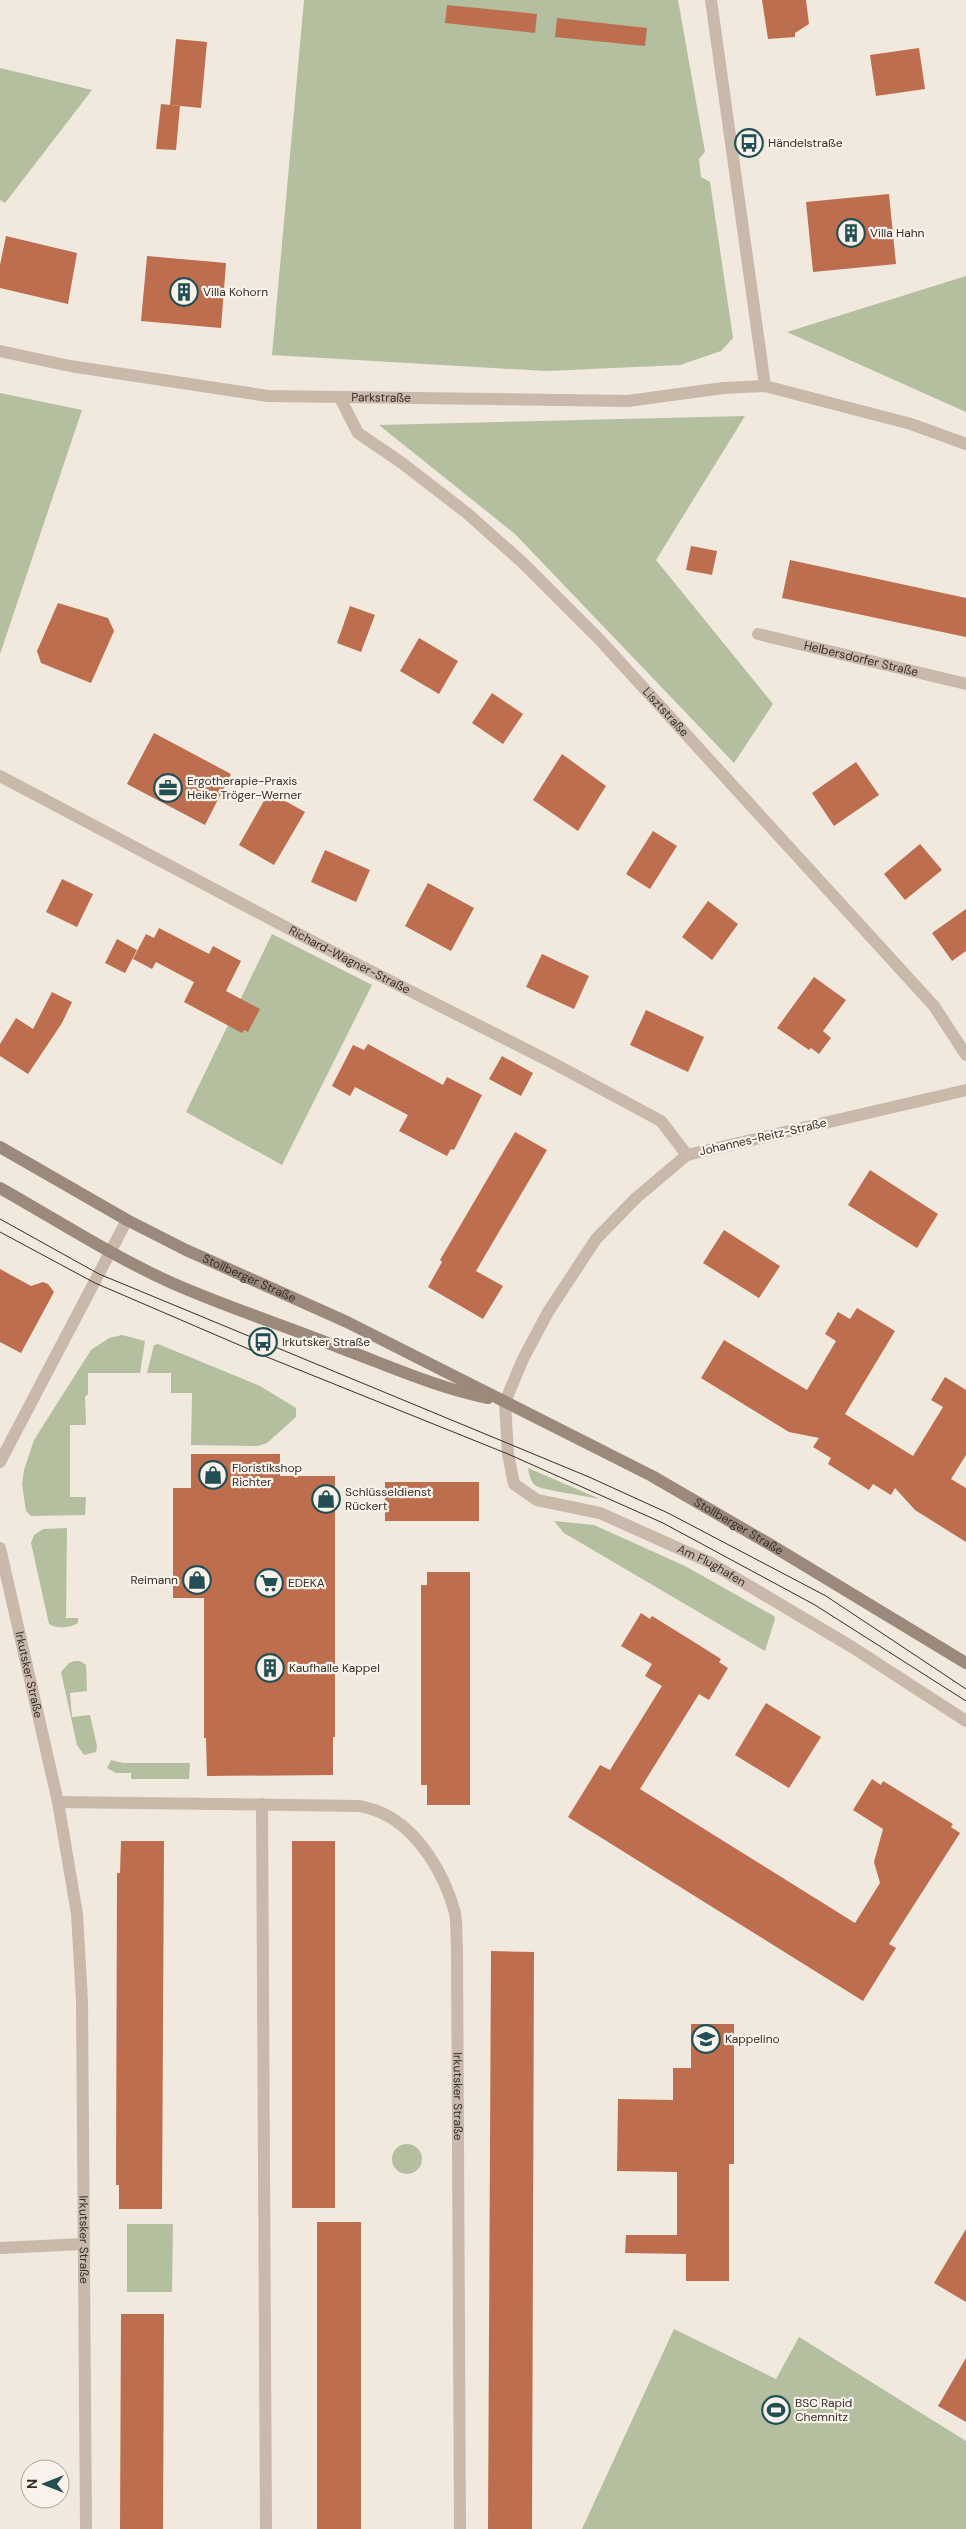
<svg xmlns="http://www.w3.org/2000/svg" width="966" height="2529" font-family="'DM Sans',sans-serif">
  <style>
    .green { fill: #b3bf9f }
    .building { fill: #bd6e4f }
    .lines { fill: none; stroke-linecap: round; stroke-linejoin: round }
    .minor { stroke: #c8b9aa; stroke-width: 12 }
    .tertiary { stroke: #c8b9aa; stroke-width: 12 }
    .secondary { stroke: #9b897c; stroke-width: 12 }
    .tram { stroke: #362e29; stroke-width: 1 }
    .labels { text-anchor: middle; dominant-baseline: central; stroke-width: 4.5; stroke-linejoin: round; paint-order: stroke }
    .poi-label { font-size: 12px; fill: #362e29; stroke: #f8f2ea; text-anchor: start }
    .street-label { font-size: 12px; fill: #362e29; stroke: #f8f2ea }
  </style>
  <rect width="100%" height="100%" fill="#f1e8de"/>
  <!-- green -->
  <g class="green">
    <path d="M304,0h374l27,152 -6,7 2,18 9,5 23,156 -12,13 -41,14 -134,6 -274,-16z"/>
    <path d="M0,68l92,22 -87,113 -5,-3z"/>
    <path d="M966,276v136l-179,-80z"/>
    <path d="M0,393l82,17 -82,244z"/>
    <path d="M745,416l-89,144 117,144 -39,59 -219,-229 -136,-109z"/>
    <path d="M272,934l100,51 -90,180 -96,-53z"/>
    <path d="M122,1335l23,6 -5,32h-52v21l-3,3 1,28h-16v72h16l-1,18 -54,1 -5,-5 -4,-27 2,-14 10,-30 57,-90 18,-12z"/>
    <path d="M158,1344l102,42 36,22v9l-29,26 -9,3 -67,-1 1,-52h-21v-20h-24l7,-28z"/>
    <path d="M528,1468l72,31c-11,-2 -60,-10 -64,-13 -6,-5 -7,-12 -8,-18z"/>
    <path d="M554,1521l40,4 91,41 89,50 1,3 -10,32 -201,-118z"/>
    <path d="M67,1528l-1,90h12v5c-8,5 -21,6 -29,1l-18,-81 3,-8 9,-6z"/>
    <path d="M74,1661h6l6,4 1,26 -17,2 2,24 18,-2 7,31 -1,6 -12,3 -7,-10 -16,-73 8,-9z"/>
    <path d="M111,1760l12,3h67l-1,16h-58v-6h-15l-9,-5z"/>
    <circle cx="407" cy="2159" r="15"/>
    <path d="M127,2224h46l-1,68h-45z"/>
    <path d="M674,2329l102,50 23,-42 167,104v88h-384z"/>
  </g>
  <!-- building -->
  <g class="building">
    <path d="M762,0h44l3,24 -14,9v4l-27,2z"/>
    <path d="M447,5l90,9 -2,19 -90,-10z"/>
    <path d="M557,18l90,10 -2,18 -90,-9z"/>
    <path d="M176,39l31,3 -6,66 -31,-3z"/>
    <path d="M919,48l6,41 -49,7 -6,-41z"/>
    <path d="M161,104l19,2 -4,44 -20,-1z"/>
    <path d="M889,194l7,70 -83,8 -7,-70z"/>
    <path d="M6,236l71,17 -9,51 -68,-16v-23z"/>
    <path d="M147,256l79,7 -5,65 -80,-7z"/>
    <path d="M691,546l26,5 -5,24 -26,-5z"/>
    <path d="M790,560l176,38v39l-184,-39z"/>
    <path d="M58,603l50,15 6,13 -23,52 -50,-20 -4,-12z"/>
    <path d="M350,606l25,9 -14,37 -24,-9z"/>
    <path d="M419,638l39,23 -19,33 -39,-23z"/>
    <path d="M492,693l31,21 -20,30 -31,-21z"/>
    <path d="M154,733l77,41 -26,51 -78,-41z"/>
    <path d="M562,754l44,32 -28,45 -45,-31z"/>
    <path d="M856,762l23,33 -45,31 -22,-33z"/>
    <path d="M269,792l36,20 -31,53 -35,-20z"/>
    <path d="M653,831l24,15 -27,43 -24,-15z"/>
    <path d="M920,844l22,26 -37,30 -21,-26z"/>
    <path d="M325,850l45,20 -14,32 -45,-20z"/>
    <path d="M62,879l31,15 -16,33 -31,-15z"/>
    <path d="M428,883l46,25 -23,43 -46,-25z"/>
    <path d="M708,901l30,23 -26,36 -30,-23z"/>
    <path d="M966,909v42l-14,10 -20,-28z"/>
    <path d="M159,928l50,26 4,-8 28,15 -15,30 34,18 -12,23 -4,-2 -2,3 -58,-31 10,-20 -38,-20 -4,7 -19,-10 13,-25 8,4z"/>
    <path d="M117,939l20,11 -12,23 -20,-10z"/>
    <path d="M542,954l47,22 -15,33 -48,-22z"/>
    <path d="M814,977l32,23 -23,31 8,7 -12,16 -8,-6 -2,2 -32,-22z"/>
    <path d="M52,992l20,10 -10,21 -34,51 -28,-18v-12l16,-26 17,11z"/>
    <path d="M646,1010l58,27 -16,35 -58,-27z"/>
    <path d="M368,1044l75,41 4,-8 35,18 -28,55 -3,-1 -4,7 -48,-25 9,-16 -53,-28 -5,9 -18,-10 21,-41 11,5z"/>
    <path d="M502,1056l31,17 -12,23 -32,-17z"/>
    <path d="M515,1132l32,18 -71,121 27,15 -20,33 -55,-32 14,-25 -2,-2z"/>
    <path d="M870,1170l68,44 -21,34 -69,-43z"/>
    <path d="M724,1230l56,36 -21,32 -56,-35z"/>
    <path d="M0,1269l31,17 12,-4 5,2 6,8 -33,61 -21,-11z"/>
    <path d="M857,1308l38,23 -50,83 68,42 30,-49 -12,-7 14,-23 21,13v65l-15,24 15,9v54l-51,-32 -20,-22 -4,7 -18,-11 -4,6 -41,-26 3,-6 -18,-11 6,-9 -30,-6 -88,-54 23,-38 83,50 29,-49 -11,-7 13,-22 12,7z"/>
    <path d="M191,1454h89v22h55v261h-2v38l-126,1 -1,-38h-2v-140h-31v-110h18z"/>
    <rect x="385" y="1482" width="94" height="39"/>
    <path d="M427,1572h43v233h-43v-20h-6v-200h6z"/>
    <path d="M641,1613l9,6 2,-3 42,26 27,17 -2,3 9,6 -19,32 -10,-6 -59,95 215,134 25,-40 -6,-21 9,-33 -30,-19 19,-31 9,6 2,-4 70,43 -2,3 9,6 -71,111 7,4 -33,53 -295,-184 32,-52 10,5 52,-84 -17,-10 7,-12 -31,-18z"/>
    <path d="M766,1703l55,34 -32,51 -54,-33z"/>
    <path d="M121,1841h43l-2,368h-43v-24h-3l1,-312h3z"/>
    <rect x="292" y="1841" width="43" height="367"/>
    <path d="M491,1951l43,1 -2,577h-44z"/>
    <path d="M691,2024h43v140h-5v117h-43v-27l-61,-1 1,-18h51v-63l-60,-1 1,-72 55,1v-32h18z"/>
    <rect x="317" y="2222" width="44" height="307"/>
    <path d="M966,2229v73l-32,-19z"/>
    <path d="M121,2314h43l-1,215h-43z"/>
    <path d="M966,2358v64l-28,-16z"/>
  </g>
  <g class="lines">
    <!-- minor -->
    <g class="minor">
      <path id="s1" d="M340,398l18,35 44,30 66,51 55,49 76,76 335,367 32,49"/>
      <path id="s2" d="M758,634l208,50"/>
      <path id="s3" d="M0,776l329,174 222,112 110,59 26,34"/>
      <path id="s4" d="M966,1090l-279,65 -51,43 -40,41 -48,73 -25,47 -18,43 3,52 6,30 23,16 63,13 109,49 143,85 114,74"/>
      <path id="s5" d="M0,1548l58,254 19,112 5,87 4,528"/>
      <path id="s6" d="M58,1802l302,4c7,2 15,4 22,7 37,17 63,62 73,100 2,11 1,23 2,34l3,582"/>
      <path d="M262,1804l4,725"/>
      <path d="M0,2248l83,-4"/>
    </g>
    <!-- tertiary -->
    <g class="tertiary">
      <path d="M711,0l54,386"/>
      <path id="s7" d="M0,351l70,15 198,30 360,5 95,-13 42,-2 146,38 55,20"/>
      <path d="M0,1462l127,-242"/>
    </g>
    <!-- secondary -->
    <g class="secondary">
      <path id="s8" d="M0,1147l127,73 59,30 161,72 305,154 119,69 195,118"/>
      <path d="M0,1188c57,32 112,68 172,95 54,24 111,42 166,64 49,18 99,41 150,51"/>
    </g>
    <!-- tram -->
    <g class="tram">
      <path d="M0,1219l99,55 490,203 79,36 158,83 140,93"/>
      <path d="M0,1232l95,51 172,74 241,97 155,69 152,82 151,96"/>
    </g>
  </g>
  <!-- icons -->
  <defs>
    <symbol id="bus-ring" viewBox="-11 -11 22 22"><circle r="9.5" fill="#f8f2ea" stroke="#224f54" stroke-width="1.5"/><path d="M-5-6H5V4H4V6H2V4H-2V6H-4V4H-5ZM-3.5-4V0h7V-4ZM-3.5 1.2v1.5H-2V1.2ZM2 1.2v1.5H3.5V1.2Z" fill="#224f54"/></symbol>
    <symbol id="building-ring" viewBox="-11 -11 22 22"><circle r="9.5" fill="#f8f2ea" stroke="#224f54" stroke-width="1.5"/><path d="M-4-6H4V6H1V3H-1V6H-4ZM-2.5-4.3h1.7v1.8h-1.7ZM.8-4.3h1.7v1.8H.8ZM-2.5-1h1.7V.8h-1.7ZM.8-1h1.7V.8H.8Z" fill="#224f54"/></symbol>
    <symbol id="office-ring" viewBox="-11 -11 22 22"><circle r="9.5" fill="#f8f2ea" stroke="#224f54" stroke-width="1.5"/><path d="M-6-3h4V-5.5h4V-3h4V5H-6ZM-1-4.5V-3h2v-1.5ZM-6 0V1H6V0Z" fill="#224f54"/></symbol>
    <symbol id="shop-ring" viewBox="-11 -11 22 22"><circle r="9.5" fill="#f8f2ea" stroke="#224f54" stroke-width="1.5"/><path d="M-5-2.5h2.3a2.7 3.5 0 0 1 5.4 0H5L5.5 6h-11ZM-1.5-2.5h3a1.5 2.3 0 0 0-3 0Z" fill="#224f54"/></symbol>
    <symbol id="supermarket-ring" viewBox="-11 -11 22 22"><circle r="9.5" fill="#f8f2ea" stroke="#224f54" stroke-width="1.5"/><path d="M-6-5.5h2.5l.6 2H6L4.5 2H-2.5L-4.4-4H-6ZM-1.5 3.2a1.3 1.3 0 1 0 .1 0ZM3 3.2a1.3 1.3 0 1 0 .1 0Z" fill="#224f54"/></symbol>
    <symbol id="school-ring" viewBox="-11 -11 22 22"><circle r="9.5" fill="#f8f2ea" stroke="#224f54" stroke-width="1.5"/><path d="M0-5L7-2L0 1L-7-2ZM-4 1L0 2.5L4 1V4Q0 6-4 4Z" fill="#224f54"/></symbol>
    <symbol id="stadium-ring" viewBox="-11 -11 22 22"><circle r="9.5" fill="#f8f2ea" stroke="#224f54" stroke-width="1.5"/><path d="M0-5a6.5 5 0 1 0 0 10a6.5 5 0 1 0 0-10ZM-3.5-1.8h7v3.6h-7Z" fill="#224f54"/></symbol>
  </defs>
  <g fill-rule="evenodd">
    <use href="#bus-ring" x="733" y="127" width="32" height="32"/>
    <use href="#building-ring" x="835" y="217" width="32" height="32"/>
    <use href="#building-ring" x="168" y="276" width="32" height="32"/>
    <use href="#office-ring" x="152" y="772" width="32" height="32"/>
    <use href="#bus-ring" x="247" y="1326" width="32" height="32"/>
    <use href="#shop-ring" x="197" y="1459" width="32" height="32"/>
    <use href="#shop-ring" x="310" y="1483" width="32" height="32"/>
    <use href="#shop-ring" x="181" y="1564" width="32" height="32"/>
    <use href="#supermarket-ring" x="253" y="1567" width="32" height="32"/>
    <use href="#building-ring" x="254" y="1652" width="32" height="32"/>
    <use href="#school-ring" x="690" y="2023" width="32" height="32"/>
    <use href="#stadium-ring" x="760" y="2394" width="32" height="32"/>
  </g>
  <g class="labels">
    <!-- poi labels -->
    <g class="poi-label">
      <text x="768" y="143">Händelstraße</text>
      <text x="870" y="233">Villa Hahn</text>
      <text x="203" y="292">Villa Kohorn</text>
      <text x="187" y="781">Ergotherapie-Praxis<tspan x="187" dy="14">Heike Tröger-Werner</tspan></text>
      <text x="282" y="1342">Irkutsker Straße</text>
      <text x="232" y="1468">Floristikshop<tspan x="232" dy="14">Richter</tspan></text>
      <text x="345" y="1492">Schlüsseldienst<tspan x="345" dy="14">Rückert</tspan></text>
      <text x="178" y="1580" text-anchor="end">Reimann</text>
      <text x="288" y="1583">EDEKA</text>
      <text x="289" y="1668">Kaufhalle Kappel</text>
      <text x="725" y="2039">Kappelino</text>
      <text x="795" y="2403">BSC Rapid<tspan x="795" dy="14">Chemnitz</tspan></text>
    </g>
    <!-- street labels -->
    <g class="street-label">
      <text stroke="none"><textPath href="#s7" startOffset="385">Parkstraße</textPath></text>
      <text stroke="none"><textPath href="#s2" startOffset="106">Helbersdorfer Straße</textPath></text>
      <text stroke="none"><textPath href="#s1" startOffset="456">Lisztstraße</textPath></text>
      <text stroke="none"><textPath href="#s3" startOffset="395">Richard-Wagner-Straße</textPath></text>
      <text transform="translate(763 1137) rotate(-13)">Johannes-Reitz-Straße</text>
      <text stroke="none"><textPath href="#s8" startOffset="282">Stollberger Straße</textPath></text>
      <text stroke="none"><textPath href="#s8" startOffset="831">Stollberger Straße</textPath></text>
      <text stroke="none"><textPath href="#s4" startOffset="896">Am Flughafen</textPath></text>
      <text stroke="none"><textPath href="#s5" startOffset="130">Irkutsker Straße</textPath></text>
      <text stroke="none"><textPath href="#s6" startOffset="636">Irkutsker Straße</textPath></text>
      <text stroke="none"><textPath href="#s5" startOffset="700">Irkutsker Straße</textPath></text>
    </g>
  </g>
  <!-- north arrow -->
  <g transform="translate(45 2484) rotate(270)"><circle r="24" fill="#f8f2ea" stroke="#aaa49d"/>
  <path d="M0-4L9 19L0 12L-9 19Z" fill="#224f54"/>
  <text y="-8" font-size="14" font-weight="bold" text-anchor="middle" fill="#362e29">N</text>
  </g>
</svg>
